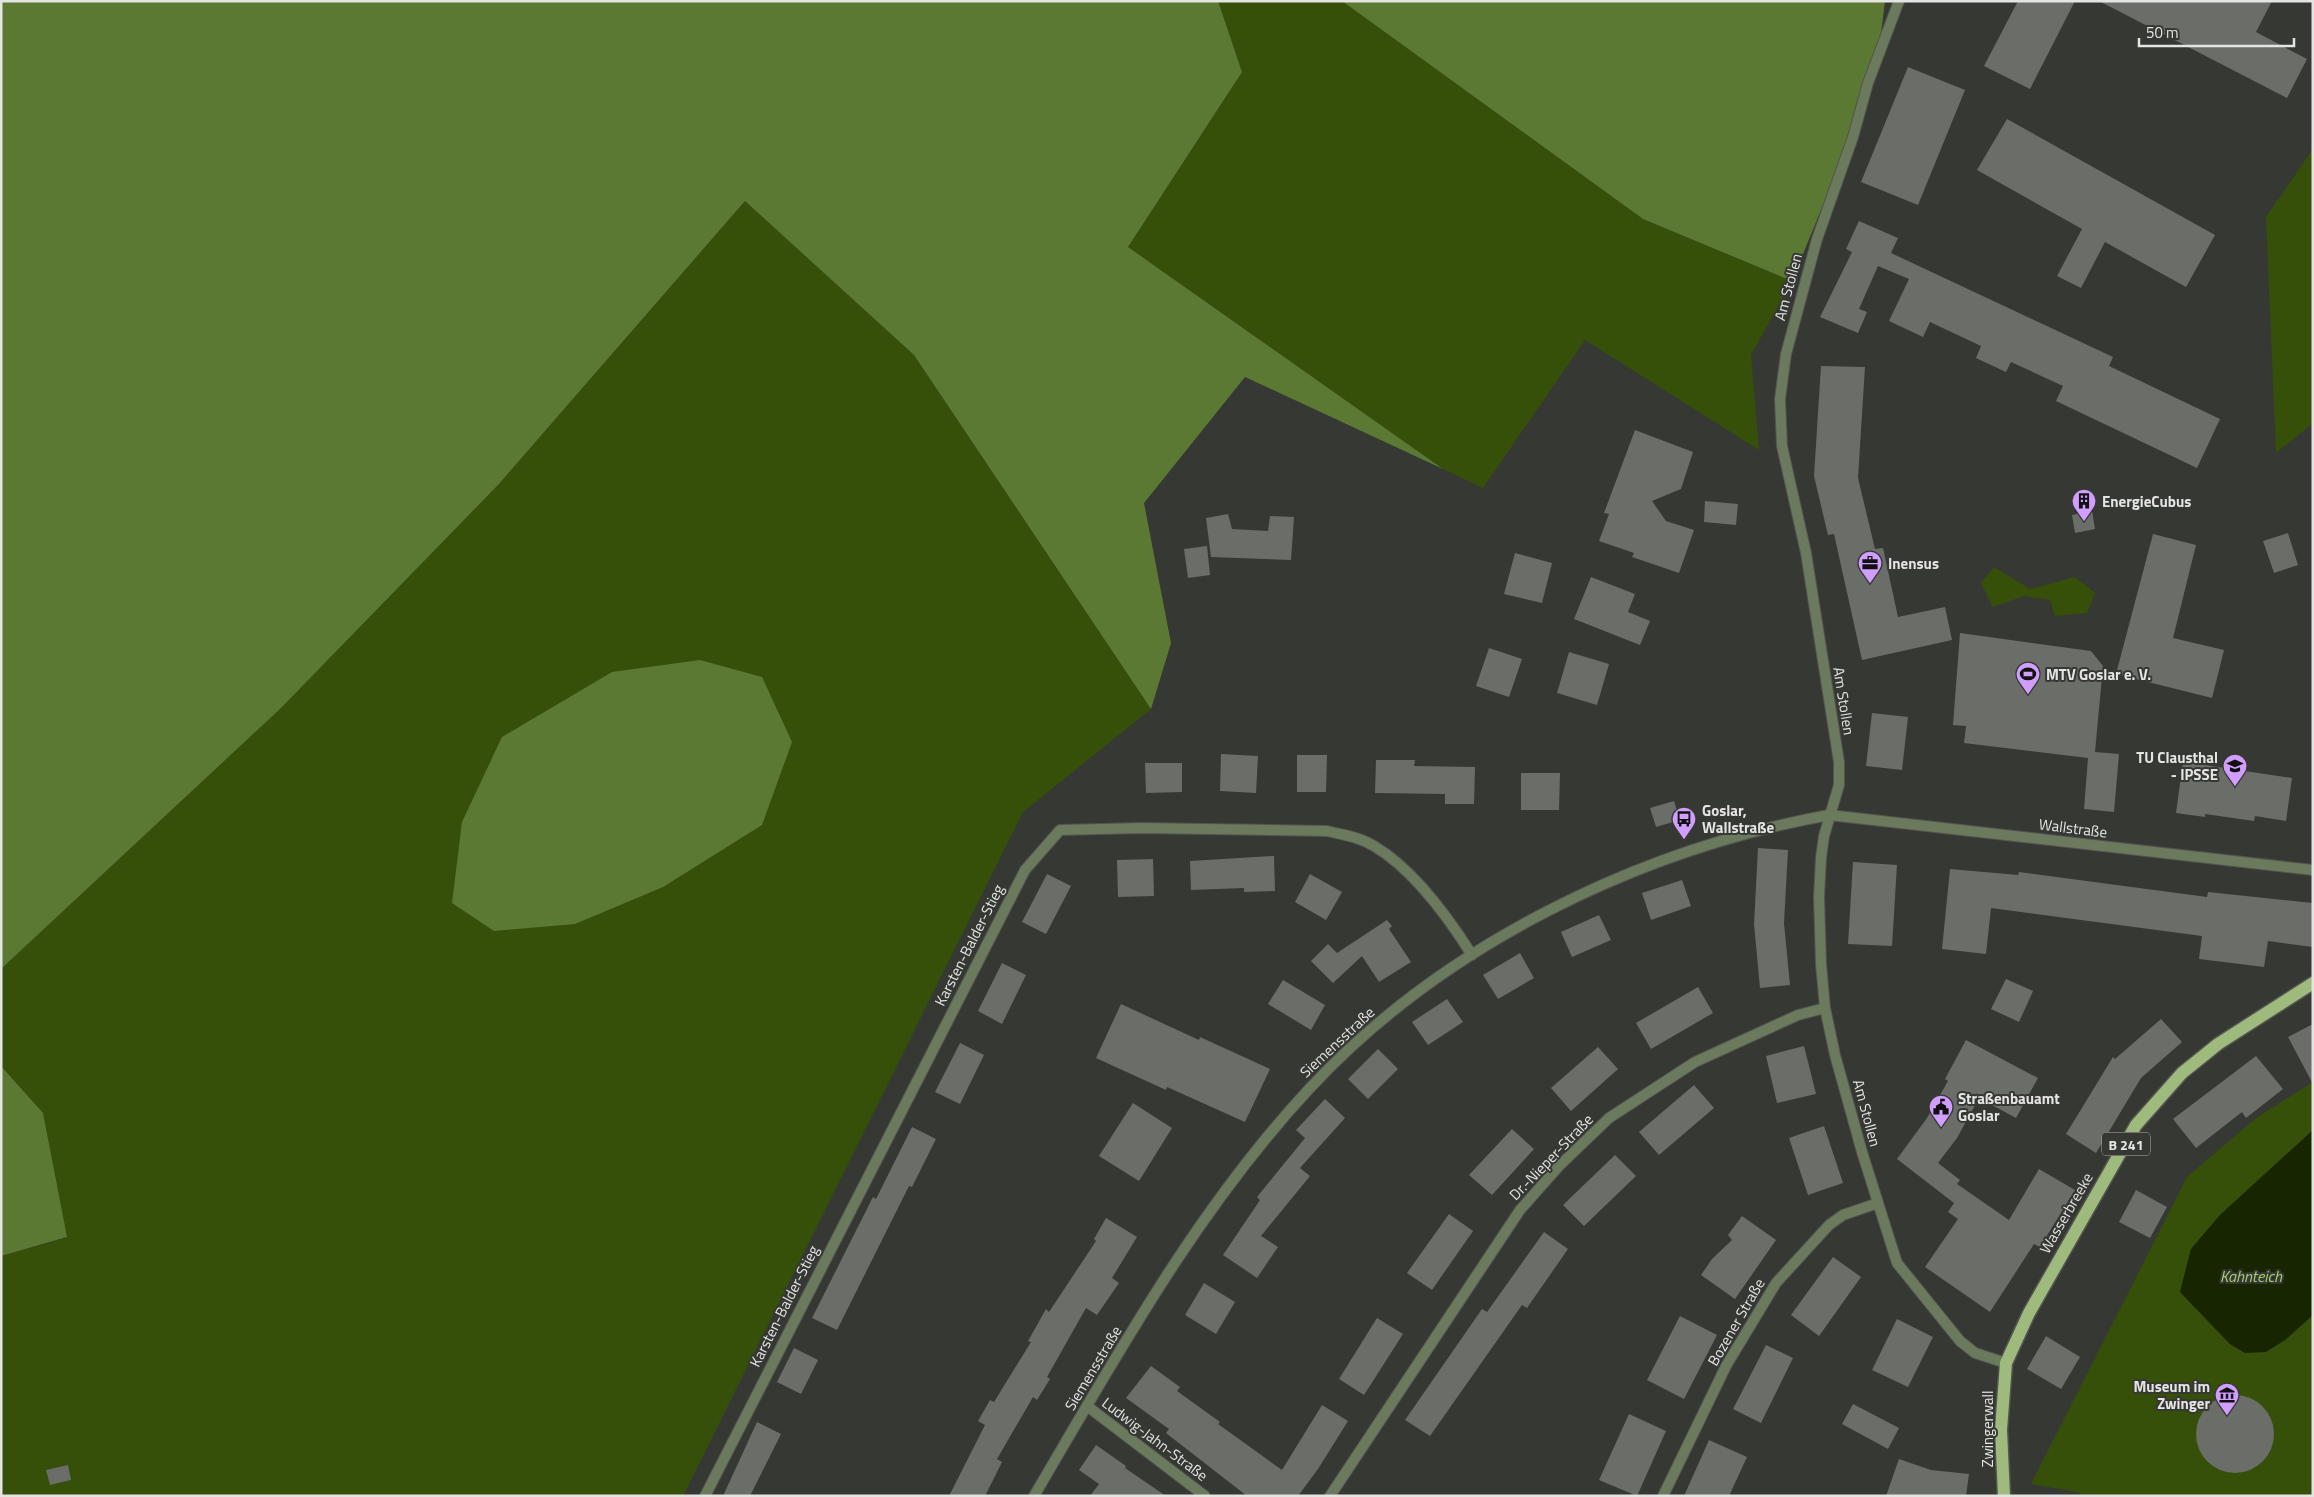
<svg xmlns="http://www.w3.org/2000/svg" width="2314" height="1497" font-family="'Titillium Web',sans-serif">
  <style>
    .green { fill: #375009 }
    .forest { fill: #5c7933 }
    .water { fill: #172501 }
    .building { fill: #6a6d68 }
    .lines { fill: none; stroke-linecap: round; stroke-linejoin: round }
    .street-casing { stroke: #525450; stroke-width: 12 }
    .primary-casing { stroke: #525450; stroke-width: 15 }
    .street { stroke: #6b795c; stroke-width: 10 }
    .primary { stroke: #9eba7d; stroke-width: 12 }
    .labels { text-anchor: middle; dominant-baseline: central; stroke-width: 4; stroke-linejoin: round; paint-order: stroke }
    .shield { fill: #363834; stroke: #b0b1ae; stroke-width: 1 }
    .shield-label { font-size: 14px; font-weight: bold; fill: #e4e5e3 }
    .street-label { font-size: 15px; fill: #e4e5e3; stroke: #363834 }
    .poi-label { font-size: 15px; font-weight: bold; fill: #e4e5e3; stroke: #363834; text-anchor: start }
    .water-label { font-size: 16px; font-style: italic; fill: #a5cf6e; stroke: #363834 }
  </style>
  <rect width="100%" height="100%" fill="#363834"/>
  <!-- green -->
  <g class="green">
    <path d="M1218,1h124l301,218 149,62 -41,74 8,95 -174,-110 -102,148 -40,-19 -315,-222 114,-175z"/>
    <path d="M2313,149v274l-37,30 -10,-236z"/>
    <path d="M745,201l169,154 237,354 -128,103 -340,684h-682v-240l65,-18 -23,-125 -42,-47v-97l280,-261 217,-223z"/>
    <path d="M1994,567l36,22 45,-12 20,16 -8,20 -32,3 -5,-16 -26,-4 -31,11 -12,-24z"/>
    <path d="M2313,1082v48l-93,85 -29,34 -11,43 50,52 15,9 40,-13 28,-25v181h-229l-7,-4 -46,-8 156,-307 69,-59z"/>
  </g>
  <!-- forest -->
  <g class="forest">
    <path d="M1,1h1217l24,71 -114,175 315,222 -198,-92 -101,126 27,140 -20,66 -237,-354 -169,-154 -247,284 -217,223 -280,261z"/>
    <path d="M1342,1h543l-9,74 -84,206 -149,-62z"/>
    <path d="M700,660l62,17 30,65 -30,83 -99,62 -88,37 -81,7 -42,-28 10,-81 40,-85 110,-65z"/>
    <path d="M1,1066l42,47 24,124 -66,19z"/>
  </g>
  <!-- water -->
  <path class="water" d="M2313,1130v185l-28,25 -19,12 -21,1 -15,-9 -50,-52 11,-43 29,-34z"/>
  <!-- building -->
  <g class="building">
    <path d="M2018,1h57l-45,88 -46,-23z"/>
    <path d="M2099,1h173l-16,31 51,27 -20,39z"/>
    <path d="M1908,67l57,23 -47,115 -57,-23z"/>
    <path d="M2007,119l208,116 -29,52 -81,-45 -24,46 -24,-12 25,-47 -105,-59z"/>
    <path d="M1859,221l39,17 -7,15 222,104 -4,9 111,53 -23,49 -141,-67 7,-15 -52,-24 -5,10 -30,-14 5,-12 -51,-24 -7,15 -34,-16 20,-42 -31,-13 -19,43 8,3 -9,21 -38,-16 32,-65 -6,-3z"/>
    <path d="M1821,366l44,1 -7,111 17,71 8,-1 15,69 47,-10 7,33 -90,20 -28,-126 -6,1 -14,-59z"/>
    <path d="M1635,430l58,22 -12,37 -29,12 14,20 28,9 -15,43 -47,-16 2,-4 -35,-12 10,-27 -5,-1z"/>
    <path d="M1705,501l33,3 -2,21 -32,-3z"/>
    <path d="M2092,511l3,18 -20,4 -3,-18z"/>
    <path d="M1228,514l4,15 36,2 2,-15 24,1 -3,43 -80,-3 -5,-39z"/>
    <path d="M2288,533l10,32 -24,8 -11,-32z"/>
    <path d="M2153,534l43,11 -23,93 51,12 -12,48 -96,-24z"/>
    <path d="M1207,546l3,29 -22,3 -4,-29z"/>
    <path d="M1515,553l37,10 -10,40 -38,-9z"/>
    <path d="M1591,577l44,17 -7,18 22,9 -10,24 -66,-26z"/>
    <path d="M1960,633l131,18 12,15 -8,86 24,2 -5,58 -30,-3 4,-51 -124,-15 2,-17 -13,-1z"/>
    <path d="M1489,648l33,11 -13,38 -33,-11z"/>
    <path d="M1569,652l40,12 -12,41 -40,-12z"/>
    <path d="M1872,713l36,4 -6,53 -36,-4z"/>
    <path d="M1221,754l37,2 -2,37 -36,-2z"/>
    <path d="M2184,754l22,3 -1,8 87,13 -6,43 -31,-5 -1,5 -49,-7v3l-29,-4z"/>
    <path d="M1297,755h30l-1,37h-29z"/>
    <path d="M1376,760h39l-1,6 61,1 -1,37h-29v-10l-70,-1z"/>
    <path d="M1145,763h37v29l-36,1z"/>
    <path d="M1521,773h39l-1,37h-38z"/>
    <path d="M1674,801l6,19 -24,7 -6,-19z"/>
    <path d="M1758,848l30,2 -4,73 6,62 -30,3 -6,-64z"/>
    <path d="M1274,856l1,35 -31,1v-4l-53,2 -1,-29z"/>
    <path d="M1153,859l1,37 -36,1 -1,-37z"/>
    <path d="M1853,862l44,3 -5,81 -44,-2z"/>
    <path d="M1950,869l68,6 1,-3 188,25 1,-5 105,11v44l-45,-6 -4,26 -65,-8 3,-23 -211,-28 -5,46 -44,-5z"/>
    <path d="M1047,874l24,12 -25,48 -24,-12z"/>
    <path d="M1310,874l32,18 -16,28 -31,-18z"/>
    <path d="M1682,880l9,26 -40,14 -9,-27z"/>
    <path d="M1599,915l12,25 -39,17 -11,-25z"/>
    <path d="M1387,920l5,6 -3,3 22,33 -32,20 -17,-26 -29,27 -22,-22 17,-17 9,9z"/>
    <path d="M1520,953l14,25 -36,21 -15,-24z"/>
    <path d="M1002,963l24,12 -24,49 -24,-13z"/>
    <path d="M2006,979l27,12 -14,31 -28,-13z"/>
    <path d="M1283,980l42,25 -14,25 -43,-26z"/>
    <path d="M1698,987l15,26 -62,36 -15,-26z"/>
    <path d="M1447,999l16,23 -35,23 -16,-23z"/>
    <path d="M1121,1004l78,36 1,-3 70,32 -25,53 -78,-35 -1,3 -70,-32z"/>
    <path d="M2161,1019l21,23 -41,36 -45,75 -30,-19 47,-77 2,2z"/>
    <path d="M2313,1024v60l-25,-47z"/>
    <path d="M1966,1040l72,38 -22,40 -37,-20 -22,40 -19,25 22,17 -3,4 52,36 30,-51 36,21 -35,57 -6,-3 -44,68 -65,-45 33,-48 -10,-7 6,-9 -57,-44 30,-41 21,-37 -3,-2z"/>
    <path d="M960,1043l24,12 -24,49 -25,-12z"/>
    <path d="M1804,1046l12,48 -39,9 -11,-47z"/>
    <path d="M1598,1047l20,22 -47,42 -20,-23z"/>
    <path d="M1378,1049l20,20 -30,30 -20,-20z"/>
    <path d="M2256,1056l27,33 -37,29 -4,-6 -46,36 -23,-29z"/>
    <path d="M1694,1085l20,23 -55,47 -20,-23z"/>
    <path d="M1325,1099l20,19 -45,50 10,8 -49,60 17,11 -21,31 -34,-23 37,-55 -3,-3 48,-59 -9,-8z"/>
    <path d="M1133,1103l39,25 -33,53 -40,-25z"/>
    <path d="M1824,1126l19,57 -35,12 -19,-57z"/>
    <path d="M912,1127l24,12 -24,48 -3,-1 -72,144 -25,-12 61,-121 3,2z"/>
    <path d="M1512,1129l22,20 -42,46 -23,-20z"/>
    <path d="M1615,1155l21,21 -52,50 -21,-21z"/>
    <path d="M2136,1190l31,17 -17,31 -31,-16z"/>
    <path d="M1449,1214l24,17 -41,59 -25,-17z"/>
    <path d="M1742,1216l34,24 -41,59 -34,-24 11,-16 20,-19 -4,-5z"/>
    <path d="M1106,1218l31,19 -25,41 7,5 -22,32 -11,-7 -39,69 3,2 -13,21 -4,-3 -36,62 5,3 -17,34h-36l36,-71 -7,-4 12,-21 4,2 37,-60 -3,-1 18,-32 3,3 47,-71 -2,-2z"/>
    <path d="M1544,1232l24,17 -41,59 -5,-3 -92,131 -25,-16 77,-111 5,3z"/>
    <path d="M1833,1257l28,20 -42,59 -28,-21z"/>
    <path d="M1204,1283l31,19 -19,32 -31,-19z"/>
    <path d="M1680,1316l37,19 -33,64 -37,-19z"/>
    <path d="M1377,1318l26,16 -39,61 -25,-16z"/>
    <path d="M1897,1319l36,18 -25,50 -36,-17z"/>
    <path d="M2046,1336l34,21 -19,32 -34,-20z"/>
    <path d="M1766,1345l27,13 -32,65 -28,-14z"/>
    <path d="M794,1348l24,12 -17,34 -24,-12z"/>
    <path d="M1151,1366l29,21 -3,4 43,31 -2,2 64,46 40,-65 26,16 -30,48 -20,27h-51l-81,-63 3,-4 -43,-31z"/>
    <circle cx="2235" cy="1434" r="39"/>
    <path d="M1853,1404l46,24 -11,21 -46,-25z"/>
    <path d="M1629,1414l37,17 -29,65 -38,-16z"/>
    <path d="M757,1422l24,12 -31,62h-27z"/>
    <path d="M1709,1440l38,17 -18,39h-45z"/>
    <path d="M1096,1445l30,21 -1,2 41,28h-76l9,-12 -20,-14z"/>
    <path d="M1899,1459l32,11 38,4 -3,22h-80z"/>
    <path d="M68,1465l3,15 -21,5 -4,-15z"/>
  </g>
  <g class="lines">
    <defs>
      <g id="street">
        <path d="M1899,1l-31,82 -15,54 -36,102 -31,115 -6,45 2,47 24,107 33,209v23l-15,51 -3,22 -2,39 2,67 4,44 10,47 27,97 35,111 63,78 15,12 31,10"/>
        <path d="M1087,1406l118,90"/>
        <path d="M705,1496l320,-626 35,-40 82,-2 185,3c16,4 33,6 47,15 39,23 74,71 98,109"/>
        <path d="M1034,1496c83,-141 164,-288 276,-408 133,-143 328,-238 519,-273l484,55"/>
        <path d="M1330,1496l190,-286 39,-44 50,-48 86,-56 103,-47 27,-7"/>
        <path d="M1663,1496l63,-130 50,-83 53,-58 14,-10 35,-12"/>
      </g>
      <path id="primary" d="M2004,1496l-3,-66 5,-67 23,-50 107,-188 46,-52 36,-29 95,-61"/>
    </defs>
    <!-- street casing -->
    <use href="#street" class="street-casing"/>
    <!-- primary casing -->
    <use href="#primary" class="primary-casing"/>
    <!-- street -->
    <use href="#street" class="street"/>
    <!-- primary -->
    <use href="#primary" class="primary"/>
  </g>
  <!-- icons -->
  <defs>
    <symbol id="building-pin" viewBox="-11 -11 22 30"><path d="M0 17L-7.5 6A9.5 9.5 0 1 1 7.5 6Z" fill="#d19dfe" stroke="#363834"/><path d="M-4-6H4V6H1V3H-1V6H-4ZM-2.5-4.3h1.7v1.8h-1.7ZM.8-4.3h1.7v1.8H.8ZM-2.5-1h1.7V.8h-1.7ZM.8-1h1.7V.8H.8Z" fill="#111"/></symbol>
    <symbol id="office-pin" viewBox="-11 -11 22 30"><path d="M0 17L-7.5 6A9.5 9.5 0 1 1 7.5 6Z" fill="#d19dfe" stroke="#363834"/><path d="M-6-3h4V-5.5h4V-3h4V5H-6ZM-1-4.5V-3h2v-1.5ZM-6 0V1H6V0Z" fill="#111"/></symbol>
    <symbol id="stadium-pin" viewBox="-11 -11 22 30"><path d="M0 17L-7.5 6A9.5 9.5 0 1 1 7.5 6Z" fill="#d19dfe" stroke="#363834"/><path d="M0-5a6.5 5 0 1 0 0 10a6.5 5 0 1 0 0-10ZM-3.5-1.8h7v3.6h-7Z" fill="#111"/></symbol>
    <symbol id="university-pin" viewBox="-11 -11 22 30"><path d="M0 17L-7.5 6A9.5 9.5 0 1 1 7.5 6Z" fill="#d19dfe" stroke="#363834"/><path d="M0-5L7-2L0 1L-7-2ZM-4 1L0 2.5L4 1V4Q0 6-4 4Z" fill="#111"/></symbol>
    <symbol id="bus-pin" viewBox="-11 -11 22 30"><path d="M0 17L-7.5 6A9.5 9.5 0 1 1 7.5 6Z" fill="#d19dfe" stroke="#363834"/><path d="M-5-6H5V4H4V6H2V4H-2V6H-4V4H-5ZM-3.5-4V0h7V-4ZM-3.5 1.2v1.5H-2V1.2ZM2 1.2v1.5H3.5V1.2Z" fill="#111"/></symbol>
    <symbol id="civic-pin" viewBox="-11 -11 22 30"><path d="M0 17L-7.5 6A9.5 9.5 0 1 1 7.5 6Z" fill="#d19dfe" stroke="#363834"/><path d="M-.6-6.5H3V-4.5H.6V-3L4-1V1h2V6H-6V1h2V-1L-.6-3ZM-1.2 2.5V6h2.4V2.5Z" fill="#111"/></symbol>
    <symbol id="museum-pin" viewBox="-11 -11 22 30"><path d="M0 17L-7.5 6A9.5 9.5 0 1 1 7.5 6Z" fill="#d19dfe" stroke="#363834"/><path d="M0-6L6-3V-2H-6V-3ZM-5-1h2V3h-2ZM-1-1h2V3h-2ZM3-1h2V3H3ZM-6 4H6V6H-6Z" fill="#111"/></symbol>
  </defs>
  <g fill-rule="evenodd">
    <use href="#building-pin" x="2070" y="487" width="28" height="38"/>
    <use href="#office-pin" x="1856" y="549" width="28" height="38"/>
    <use href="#stadium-pin" x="2014" y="660" width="28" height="38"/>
    <use href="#university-pin" x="2221" y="752" width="28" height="38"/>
    <use href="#bus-pin" x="1670" y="805" width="28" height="38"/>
    <use href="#civic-pin" x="1927" y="1093" width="28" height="38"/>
    <use href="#museum-pin" x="2213" y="1381" width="28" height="38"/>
  </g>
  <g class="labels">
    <!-- shield labels -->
    <rect class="shield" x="2102" y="1132.5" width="48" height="23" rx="4"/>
    <g class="shield-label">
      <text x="2126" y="1144">B 241</text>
    </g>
    <!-- street labels -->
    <g class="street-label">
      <text transform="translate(1788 287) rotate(-75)">Am Stollen</text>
      <text transform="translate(1844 701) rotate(81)">Am Stollen</text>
      <text transform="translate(2073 828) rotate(7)">Wallstraße</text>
      <text transform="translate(969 945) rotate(-63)">Karsten-Balder-Stieg</text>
      <text transform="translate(1337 1042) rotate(-43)">Siemensstraße</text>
      <text transform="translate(1867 1113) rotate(75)">Am Stollen</text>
      <text transform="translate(1551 1157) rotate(-46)">Dr.-Nieper-Straße</text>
      <text transform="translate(2066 1213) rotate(-60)">Wasserbreeke</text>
      <text transform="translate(784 1306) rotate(-63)">Karsten-Balder-Stieg</text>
      <text transform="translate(1736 1322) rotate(-60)">Bozener Straße</text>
      <text transform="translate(1093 1368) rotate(-59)">Siemensstraße</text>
      <text transform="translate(1987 1429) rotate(-90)">Zwingerwall</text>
      <text transform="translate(1155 1439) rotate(37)">Ludwig-Jahn-Straße</text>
    </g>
    <!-- poi labels -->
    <g class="poi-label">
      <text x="2102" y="501">EnergieCubus</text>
      <text x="1888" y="563">Inensus</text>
      <text x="2046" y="674">MTV Goslar e. V.</text>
      <text x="2218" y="757" text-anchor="end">TU Clausthal<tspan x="2218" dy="17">- IPSSE</tspan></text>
      <text x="1702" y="810">Goslar,<tspan x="1702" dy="17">Wallstraße</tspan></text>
      <text x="1958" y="1098">Straßenbauamt<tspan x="1958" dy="17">Goslar</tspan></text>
      <text x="2210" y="1386" text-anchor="end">Museum im<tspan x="2210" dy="17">Zwinger</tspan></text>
    </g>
    <!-- water labels -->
    <g class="water-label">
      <text x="2251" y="1276">Kahnteich</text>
    </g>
  </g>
  <!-- border -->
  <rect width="2314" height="1497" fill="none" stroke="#e4e5e3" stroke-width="5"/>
  <!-- scale -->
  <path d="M2139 38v8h155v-8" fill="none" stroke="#e4e5e3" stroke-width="2.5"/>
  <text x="2146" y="38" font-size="15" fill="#e4e5e3" stroke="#363834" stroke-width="4" paint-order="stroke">50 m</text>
</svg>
